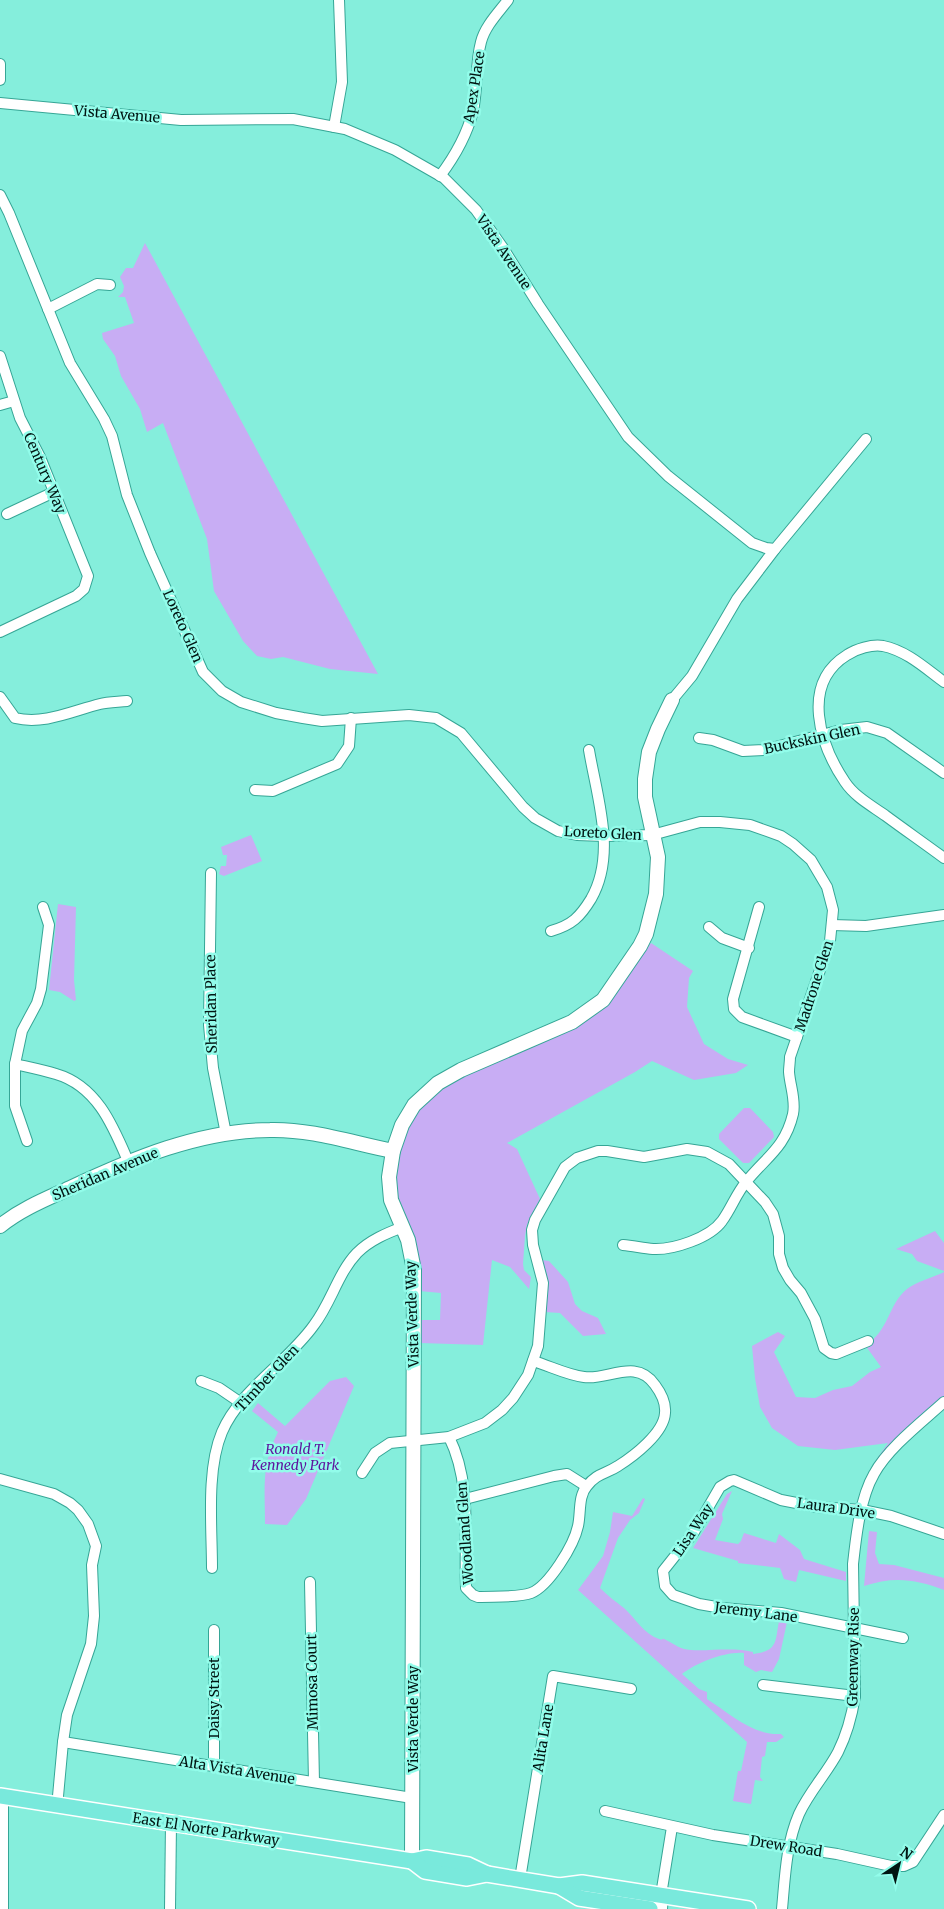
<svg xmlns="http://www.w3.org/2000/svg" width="944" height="1909" font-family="Merriweather,serif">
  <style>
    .green { fill: #c8adf4 }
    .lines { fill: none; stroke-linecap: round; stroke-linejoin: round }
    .street-casing { stroke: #36a696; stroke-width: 12 }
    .secondary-casing { stroke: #36a696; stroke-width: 16 }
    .primary-casing { stroke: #fff; stroke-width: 18 }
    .street { stroke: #fff; stroke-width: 10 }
    .secondary { stroke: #fff; stroke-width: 14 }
    .primary { stroke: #79e9dc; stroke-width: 15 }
    .labels { text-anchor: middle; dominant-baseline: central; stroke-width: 5; stroke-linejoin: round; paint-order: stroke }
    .street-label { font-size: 14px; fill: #011512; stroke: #92fcea }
    .park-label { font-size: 14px; font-style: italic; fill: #5e149e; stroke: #92fcea }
  </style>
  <rect width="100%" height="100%" fill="#85eedc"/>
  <!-- green -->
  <g class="green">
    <path d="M145,243l233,431 -48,-5 -47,-12 -12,2 -14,-3 -14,-15 -29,-50 -7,-52 -44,-116 -16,9 -7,-23 -19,-33 -6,-20 -12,-17 -1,-6 32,-10 -9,-26h-7l5,-5 1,-6 -4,-9 6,-9h7z"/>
    <path d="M251,835l11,26 -38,15 -5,-2 2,-8h5l1,-11h-4l-2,-8z"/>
    <path d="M58,904l18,3 -2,73 2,20 -2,1 -14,-9 -11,-2z"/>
    <path d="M651,943l42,28 -4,7 -2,29 17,37 24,15 20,6 -12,8 -42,7 -42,-19 -17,11 -128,71 10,6 23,50 -13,26 -2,11 -2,28 1,6 7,7 -2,12 -19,-22 -18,-7 -9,85 -63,-2 -2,-23h22l1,-27 -22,-2 -4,-46 -17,-48 -2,-27 4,-26 9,-22 25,-33 182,-98z"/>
    <path d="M744,1108h6l23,24 1,5 -25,26h-6l-24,-24v-5z"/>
    <path d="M935,1231l9,12v28l-27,-10 -5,-7 -16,-5z"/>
    <path d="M542,1260l7,1 19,21 7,22 7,7 16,7 8,16 -23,2 -23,-23 -15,-1 2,-29z"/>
    <path d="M944,1272v125l-51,49 -16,18 -3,-1 14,-20 -53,7 -37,-4 -26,-18 -12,-21 -5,-29 -3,-32 26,-14 7,4 -11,16 22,45 19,1 18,-8 19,-4 18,-14 11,-5 -16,-22c24,-13 23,-41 42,-56 9,-7 27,-12 37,-17z"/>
    <path d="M346,1377l8,9 -48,113 -19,26 -22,-1c0,-36 -4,-59 13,-92l-26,-21 6,-8 27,23 45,-45z"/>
    <path d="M732,1491l-10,23 1,5 -8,21 23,4 3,-3 3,-8 32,10 3,-9 21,16 4,9 42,13v9l-47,-11 -3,12 -12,-3 -4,-11 -42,-5v-2l-45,-13 34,-54z"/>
    <path d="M643,1498l2,1 -6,14 -9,7 -12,18 -18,50c8,8 15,13 24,20 11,10 20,26 35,31 6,2 1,-2 7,1 10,5 13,9 25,10 21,1 42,-3 62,2v2c25,-3 22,-12 26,-33l8,1 -8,37 -7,13 -11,-2 -5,2 -12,-7v-12c-18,-2 -48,10 -62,21l17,15 8,3v7c22,14 46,37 74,35l3,3 -8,5h-9l-2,14 -3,1 -2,20 3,4 -8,-1 -4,24 -18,-3 5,-30h3l6,-29 -169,-152 25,-34 7,-24 3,-20 19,4z"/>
    <path d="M869,1531l8,1 -2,21 4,11 15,1 50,13v12c-28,-11 -51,-14 -80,-4z"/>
  </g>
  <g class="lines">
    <defs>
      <g id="street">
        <path d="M0,64v16"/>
        <path d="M0,103l181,17 112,-1 52,10 50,21 49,28 32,32 27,38 35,56 90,133 40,39 84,67 14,5 9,1 91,-110"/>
        <path d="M334,127l8,-45 -3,-82"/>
        <path d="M440,176c15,-20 27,-41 33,-65 5,-23 2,-47 8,-69 4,-16 18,-30 27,-42"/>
        <path d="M0,195l9,18 61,150 34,56 8,17 15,59 23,58 53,119 19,19 19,11 35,11 27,5 19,3 87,-6 27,3 25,15 62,74 12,11 23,13 19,4 27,1 48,-1 48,-13h20l30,3 31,11 12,8 18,16 16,27 6,23 -3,31 -40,116c0,5 -1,10 -1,15 1,14 7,28 4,42 -8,34 -27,43 -47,68 -10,12 -15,27 -24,39 -12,17 -49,29 -69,28 -10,-1 -20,-3 -30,-4"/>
        <path d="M48,309l49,-25 13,1"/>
        <path d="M0,356l20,62 20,39 48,119 -4,13 -8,7 -76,36"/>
        <path d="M0,405l14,-4"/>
        <path d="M7,514l47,-22"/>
        <path d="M944,682c-19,-14 -37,-31 -61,-36 -11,-2 -27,3 -36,9 -47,29 -27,90 -2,127 10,15 27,24 41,34 19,14 39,28 58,42"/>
        <path d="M0,697l15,21c29,7 57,-7 85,-14 8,-2 18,-2 27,-3"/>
        <path d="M672,700l20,-24 45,-77 38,-50"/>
        <path d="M699,738l14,2 30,11 21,-1 77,-20 26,-3 20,6 57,40"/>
        <path d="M255,790l18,1 64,-27 12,-18 2,-28"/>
        <path d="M211,873l-2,152 4,43 13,66"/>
        <path d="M759,907l-26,92 1,10 8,8 55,20"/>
        <path d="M832,925l34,1 78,-11"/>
        <path d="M709,927l13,11 27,10"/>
        <path d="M551,931c21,-6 29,-14 40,-32 26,-45 6,-101 -2,-149"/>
        <path d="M15,1064c13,3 28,6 41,10 41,12 57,52 72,87"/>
        <path d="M27,1141l-12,-35v-42l7,-33 15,-28 4,-14 8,-64 -6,-18"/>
        <path d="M201,1381l18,7 22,15"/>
        <path d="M449,1437c23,46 15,101 17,151l7,7 5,2c15,-1 40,1 53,-4 18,-7 43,-48 47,-67 3,-13 0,-30 9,-40 10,-13 19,-12 31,-20 16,-10 46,-33 47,-53 1,-10 -4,-20 -10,-28 -19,-28 -48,-4 -71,-8 -17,-2 -34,-11 -51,-16"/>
        <path d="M362,1473l13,-20 15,-10 59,-6 36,-14 17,-13 11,-12 15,-23 10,-29 5,-63 -10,-38 -1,-15 3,-10 30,-53 12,-9 21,-7h9l37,6 43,-8 20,3 22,12 36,38 8,12 6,22v18l4,14 7,12 11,13 14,26 9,29 7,5 5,1 32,-13"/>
        <path d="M0,1479l54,15 16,9 8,7 10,14 8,22 -4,19 2,51 -3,28 -24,71 -4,27 -6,65"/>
        <path d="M465,1499l89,-23 13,-2 19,12"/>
        <path d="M212,1568c0,-41 -6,-98 10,-136 18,-42 66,-70 92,-107 17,-22 24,-52 43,-72 13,-13 30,-20 46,-26"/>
        <path d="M310,1582l4,200"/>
        <path d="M214,1630v136"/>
        <path d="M903,1638l-122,-25 -59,-5 -23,-4 -26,-9 -8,-9 -2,-15 31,-39 26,-45 10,-6 4,-1 47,20 36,7 45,3 29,6 53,18"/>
        <path d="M763,1685l92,11"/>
        <path d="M63,1742l349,56"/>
        <path d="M3,1797v112"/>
        <path d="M605,1811l108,24 124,19 54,12h13l9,-4 31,-47"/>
        <path d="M520,1879l33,-203 78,13"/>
        <path d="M661,1895l11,-68"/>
        <path d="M170,1909l1,-86"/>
        <path d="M782,1909c3,-32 4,-65 17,-95 10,-22 28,-41 39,-62 9,-18 14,-37 17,-56l-2,-132c3,-27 7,-66 21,-90 14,-26 48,-52 70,-72"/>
      </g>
      <g id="secondary">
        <path d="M0,1226c21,-17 46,-27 70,-38 62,-29 130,-58 200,-58 42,-1 82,13 123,21"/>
        <path d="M412,1861l2,-591 -6,-30 -17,-40 -2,-23 4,-26 9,-26 12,-20 24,-22 23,-13 111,-48 31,-22 37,-54 6,-12 10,-40 2,-37 -13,-60v-18l4,-27 9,-23 14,-29"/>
        <path d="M660,1909l1,-14"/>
      </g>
      <g id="primary">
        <path d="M0,1796l412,65 14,-3 42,7 19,9"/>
        <path d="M412,1861l13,10 42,7 20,-4 72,12 23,-3 166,26"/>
        <path d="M559,1886l20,12 71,11"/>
      </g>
    </defs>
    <!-- street casing -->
    <use href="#street" class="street-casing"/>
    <!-- secondary casing -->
    <use href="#secondary" class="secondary-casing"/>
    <!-- primary casing -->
    <use href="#primary" class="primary-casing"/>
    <!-- street -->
    <use href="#street" class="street"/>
    <!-- secondary -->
    <use href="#secondary" class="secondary"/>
    <!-- primary -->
    <use href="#primary" class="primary"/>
  </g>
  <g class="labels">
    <!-- street labels -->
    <g class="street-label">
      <text transform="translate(474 87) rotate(-81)">Apex Place</text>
      <text transform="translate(117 114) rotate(5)">Vista Avenue</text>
      <text transform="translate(504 252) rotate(56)">Vista Avenue</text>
      <text transform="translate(45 473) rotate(67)">Century Way</text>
      <text transform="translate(183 626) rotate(66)">Loreto Glen</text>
      <text transform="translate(812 739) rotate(-12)">Buckskin Glen</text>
      <text transform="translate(603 833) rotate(3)">Loreto Glen</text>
      <text transform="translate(814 986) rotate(-72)">Madrone Glen</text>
      <text transform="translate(211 1004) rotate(-91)">Sheridan Place</text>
      <text transform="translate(105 1174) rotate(-23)">Sheridan Avenue</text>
      <text transform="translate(412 1314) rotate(-92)">Vista Verde Way</text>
      <text transform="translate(267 1378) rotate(-47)">Timber Glen</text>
      <text transform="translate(836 1508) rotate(8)">Laura Drive</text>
      <text transform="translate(693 1530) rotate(-56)">Lisa Way</text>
      <text transform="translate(465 1533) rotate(-94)">Woodland Glen</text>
      <text transform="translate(756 1612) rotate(7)">Jeremy Lane</text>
      <text transform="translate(853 1657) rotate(-89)">Greenway Rise</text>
      <text transform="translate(312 1682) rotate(-91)">Mimosa Court</text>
      <text transform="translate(214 1698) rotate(-90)">Daisy Street</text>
      <text transform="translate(413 1719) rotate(-90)">Vista Verde Way</text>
      <text transform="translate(543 1738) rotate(-81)">Alita Lane</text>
      <text transform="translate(237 1770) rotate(9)">Alta Vista Avenue</text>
      <text transform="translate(206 1829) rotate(9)">East El Norte Parkway</text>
      <text transform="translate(786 1846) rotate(9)">Drew Road</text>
    </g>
    <!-- park labels -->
    <g class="park-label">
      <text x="295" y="1449">Ronald T.<tspan x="295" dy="16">Kennedy Park</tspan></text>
    </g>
  </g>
  <!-- north arrow -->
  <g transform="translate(899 1864) rotate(35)" stroke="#92fcea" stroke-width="4" paint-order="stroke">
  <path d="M0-4L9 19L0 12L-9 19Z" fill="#011512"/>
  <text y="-8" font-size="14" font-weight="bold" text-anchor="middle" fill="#011512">N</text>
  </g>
</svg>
